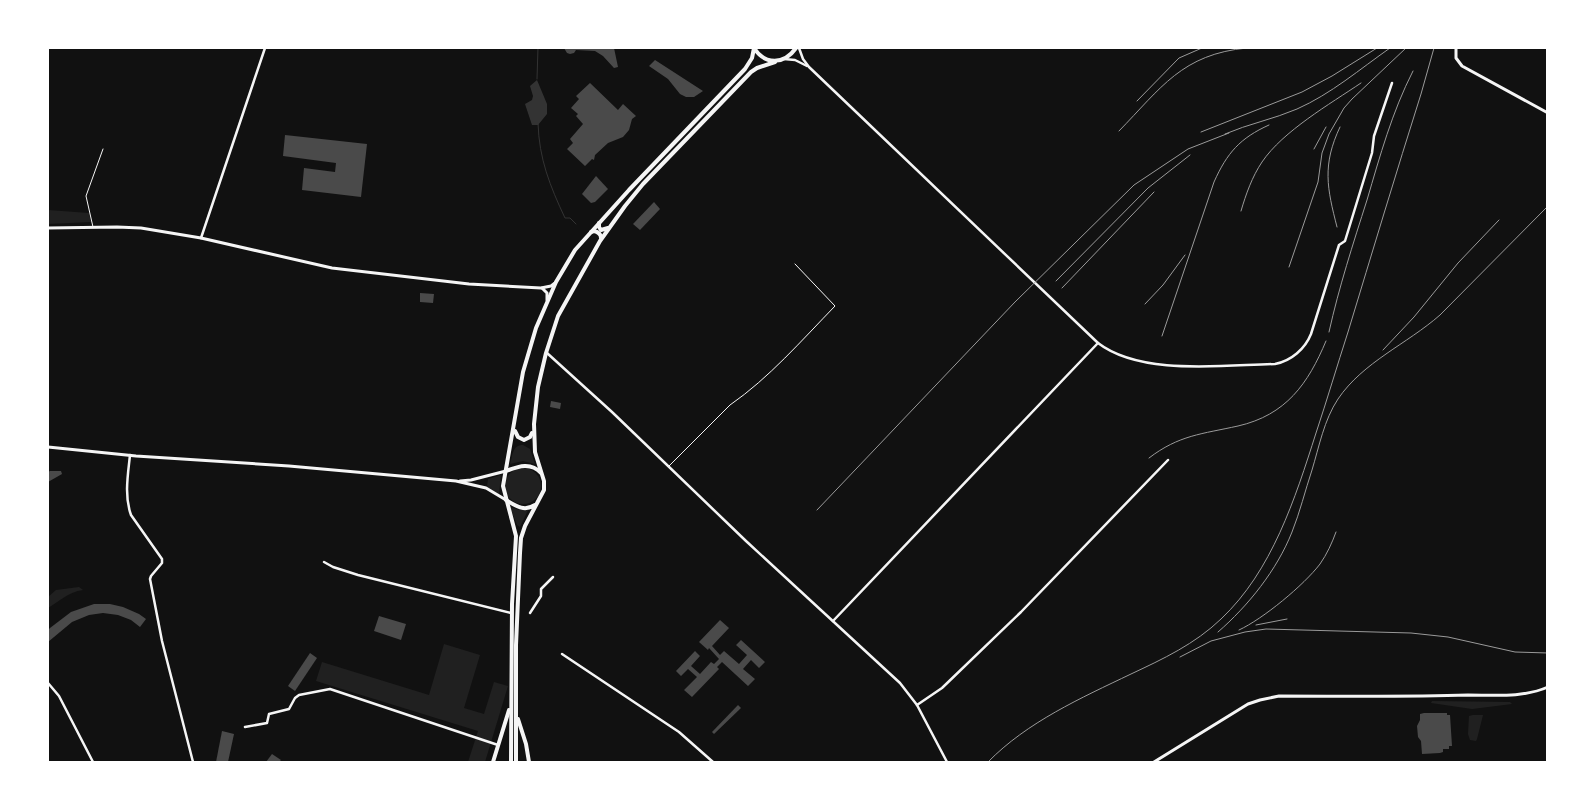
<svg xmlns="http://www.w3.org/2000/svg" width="1595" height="810" font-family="'Source Serif 4',serif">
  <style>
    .green { fill: #202020 }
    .water { fill: #333 }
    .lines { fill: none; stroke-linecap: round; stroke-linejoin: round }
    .stream { stroke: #333; stroke-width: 1 }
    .building { fill: #4a4a4a }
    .service { stroke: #f5f5f5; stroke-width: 1 }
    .minor { stroke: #f5f5f5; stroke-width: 2.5 }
    .tertiary { stroke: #f5f5f5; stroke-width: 3 }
    .secondary { stroke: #f5f5f5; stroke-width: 4 }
    .rail { stroke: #9a9a9a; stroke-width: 1 }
  </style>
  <rect width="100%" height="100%" fill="#111"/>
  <!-- green -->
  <g class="green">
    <path d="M48,210l41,3 2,9 -43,2z"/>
    <path d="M523,445l7,4 5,15 -12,-3 -13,3c3,-9 2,-19 13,-19z"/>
    <circle cx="523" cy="486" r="18"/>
    <path d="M501,475l-2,19 -12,-7 1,-8z"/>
    <path d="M510,507l9,3h9l-8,17 -3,-2z"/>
    <path d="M79,587l4,3c-15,2 -23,11 -35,18v-11l8,-7z"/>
    <path d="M444,644l36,11 -16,53 20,6 10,-32 14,4 -23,76h-17l10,-31 -162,-50 6,-19 107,33z"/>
    <path d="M1432,701l78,1 2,2 -40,5 -41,-6z"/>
    <path d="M1473,715h10l-6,24 -1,2 -6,-1 -2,-6 1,-18z"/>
  </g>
  <!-- water -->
  <path class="water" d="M537,80l10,24v10l-9,11h-6l-7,-21 7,-4 1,-4 -3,-10z"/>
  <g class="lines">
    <!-- stream -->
    <g class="stream">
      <path d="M537,79l1,-31"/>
      <path d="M538,123c1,36 12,63 27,95h5l6,6"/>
    </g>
  </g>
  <!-- building -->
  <g class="building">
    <path d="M564,48h50l4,19 -4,1 -11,-12 -8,-5 -19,-1 -2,3 -4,1 -3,-1z"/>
    <path d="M655,60l48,31 -9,6h-8l-6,-3 -12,-15 -19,-13z"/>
    <path d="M590,83l28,27 5,-6 13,12 -4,3 -3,11 -6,7 -15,6 -13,12 -1,5 -2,-1 -7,7 -18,-17 6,-6 -3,-4 13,-15 -7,-8 2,-2 -7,-6 8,-9 -3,-3z"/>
    <path d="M285,135l82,9 -6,53 -59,-7 2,-22 31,4 1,-9 -53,-7z"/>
    <path d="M596,176l12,13 -13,13 -4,1 -9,-9z"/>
    <path d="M654,202l6,7 -20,21 -7,-6z"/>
    <path d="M420,293l14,1 -1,9 -13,-1z"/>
    <path d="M551,401l10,2 -1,6 -10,-2z"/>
    <path d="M50,471h11l1,3 -14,8v-10z"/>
    <path d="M94,604h16l13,3 16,7 7,5 -6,8 -9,-7 -13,-5 -15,-2 -14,2 -17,7 -24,20v-12l2,-2 21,-16z"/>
    <path d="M379,616l27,8 -5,16 -27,-9z"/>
    <path d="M720,620l9,8 -17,18 8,9 4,-4 15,13 8,-9 -11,-10 5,-5 24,22 -6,6 -8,-8 -8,9 12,10 -7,7 -26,-24 -5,5 2,2 -27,28 -8,-7 13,-13 -9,-8 -7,7 -5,-5 19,-20 5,5 -9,10 9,8 11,-12 3,2 5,-5 -10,-11 -1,2 -9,-8z"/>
    <path d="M310,653l7,5 -22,33 -7,-5z"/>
    <path d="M738,705l3,3 -27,26 -2,-2z"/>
    <path d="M1424,713h23v2h3l2,31h-3v3h-6v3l-3,1 -18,1 -1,-13 -3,-4 -1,-11 3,-6v-6z"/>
    <path d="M222,731l12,3 -6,28h-12z"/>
    <path d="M272,754l9,6 -2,2h-13z"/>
  </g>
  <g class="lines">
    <!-- service -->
    <g class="service">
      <path d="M93,227l-7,-31 17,-47"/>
      <path d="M669,466l61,-61c39,-27 72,-65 105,-99l-40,-42"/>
    </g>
    <!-- minor -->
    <g class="minor">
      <path d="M799,48l4,11 6,8 289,276c43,33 125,22 177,21 16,-3 30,-15 36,-30l28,-89 6,-4 27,-88 2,-17 18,-53"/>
      <path d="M784,59l11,1 12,6"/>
      <path d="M201,238l64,-190"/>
      <path d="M547,353l65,59 134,129 154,142 17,22 30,57"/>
      <path d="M130,455c-2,19 -6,41 1,60l31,44v4l-11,13 -1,3 12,62 31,121"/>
      <path d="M324,562l9,5 25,8 153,38"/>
      <path d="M530,613l11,-17v-7l12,-12"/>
      <path d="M833,621l265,-278"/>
      <path d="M562,654l117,78 34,30"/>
      <path d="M48,683l11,13 34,66"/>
      <path d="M917,705l25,-17 79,-76 147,-152"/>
      <path d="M245,727l22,-4 2,-9 20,-5 6,-11 4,-3 31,-6 168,56"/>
    </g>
    <!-- tertiary -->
    <g class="tertiary">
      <path d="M1456,48v10l6,8 86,47"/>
      <path d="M48,228l69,-1 24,1 60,10 131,30 137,16 72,4 10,-2 4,-3"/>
      <path d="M542,288l5,5v7"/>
      <path d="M48,447l88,9 153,10 167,15 30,7 20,12"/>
      <path d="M460,481l11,-1 35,-9"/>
      <path d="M1154,762l94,-58 12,-4 19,-4c63,0 126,1 189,-1 26,0 55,3 80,-8"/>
    </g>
    <!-- secondary -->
    <g class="secondary">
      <path d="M754,48c11,17 30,17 42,0"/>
      <path d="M599,223v4l2,3 7,-2"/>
      <path d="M591,232l3,-1c4,1 7,3 7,7"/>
      <path d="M515,431l3,6 6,3 6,-3 2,-4"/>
      <path d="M506,471c13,-5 25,-9 35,2"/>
      <path d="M506,500c10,6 18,12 29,5"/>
      <path d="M518,719l8,25 3,18"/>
      <path d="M493,762l16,-52"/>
      <path d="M511,762l1,-158 4,-68 -13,-50 20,-114 13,-44 20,-46 19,-32 54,-60 116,-121 7,-11 2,-10"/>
      <path d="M516,762v-117l4,-92 1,-15 4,-12 19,-36v-9l-9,-29 -1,-28 4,-37 8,-34 12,-37 42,-75 25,-35 18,-22 108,-112 6,-4 18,-6"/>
    </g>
    <!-- rail -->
    <g class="rail">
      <path d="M1137,101l42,-43 23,-10"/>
      <path d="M1119,131c42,-43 63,-77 128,-83"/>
      <path d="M1201,132l101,-40 30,-16 45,-28"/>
      <path d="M1225,134c23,-10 49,-15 72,-25 34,-15 63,-40 93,-61"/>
      <path d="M1314,149l12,-22"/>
      <path d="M1241,211c5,-17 11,-34 21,-49 21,-31 68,-58 99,-79"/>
      <path d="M1337,227c-10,-39 -15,-62 3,-100"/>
      <path d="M1289,267l29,-85 4,-29 7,-19 15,-26 8,-9 54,-51"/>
      <path d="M1056,281l92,-93 42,-33"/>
      <path d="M1062,288l92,-96"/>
      <path d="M1145,304l18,-19 22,-30"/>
      <path d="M1329,332c10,-45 24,-88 38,-132 13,-44 25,-88 46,-129"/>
      <path d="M1162,336l52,-154c13,-29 26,-44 55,-57"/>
      <path d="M1383,350l31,-33 44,-54 41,-43"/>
      <path d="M1149,458c30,-23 53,-24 89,-32 48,-11 70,-42 88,-85"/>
      <path d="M817,510l198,-208 119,-117 54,-36 41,-16"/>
      <path d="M1256,625l31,-6"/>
      <path d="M1239,630c24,-11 65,-45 81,-66 7,-10 12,-21 16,-32"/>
      <path d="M1218,632c30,-26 59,-62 74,-100 8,-20 13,-41 20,-62 7,-23 12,-50 26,-71 25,-37 69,-55 102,-84l108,-109"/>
      <path d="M1180,657l31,-16 34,-9 21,-3 145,4 37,4 67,15 33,1"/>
      <path d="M988,762c39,-40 93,-64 143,-88 32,-15 64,-30 90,-55 51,-48 74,-120 95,-186 11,-33 21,-67 32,-101 24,-79 48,-159 73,-238l13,-46"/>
    </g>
  </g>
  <!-- border -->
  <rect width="1595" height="810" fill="none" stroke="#ffffff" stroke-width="98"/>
</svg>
